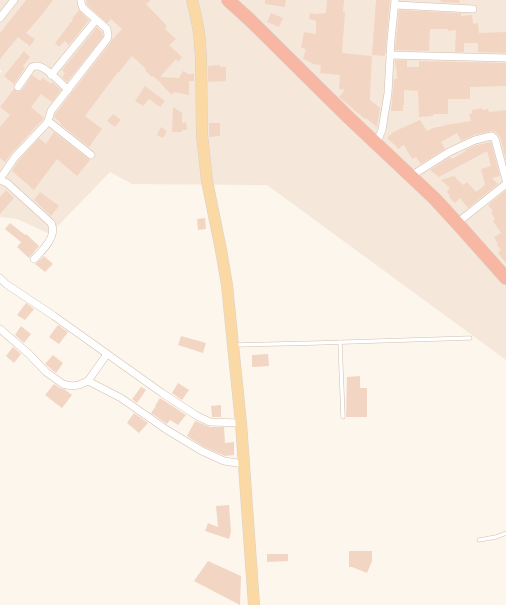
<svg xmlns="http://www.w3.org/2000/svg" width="506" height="605" font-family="Quicksand,sans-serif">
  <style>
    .residential { fill: #f5e8da }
    .building { fill: #f3d5c3 }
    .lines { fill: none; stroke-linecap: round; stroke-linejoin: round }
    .lane-casing { stroke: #d1beb0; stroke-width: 4.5 }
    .street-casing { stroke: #d1beb0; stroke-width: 8 }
    .primary-casing { stroke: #dad1cd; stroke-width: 12 }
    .highway-casing { stroke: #dad1cd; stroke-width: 14 }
    .lane { stroke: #fff; stroke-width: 3.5 }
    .street { stroke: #fff; stroke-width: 7 }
    .primary { stroke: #fbd9a5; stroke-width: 11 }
    .highway { stroke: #f7b7a3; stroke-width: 13 }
  </style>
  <rect width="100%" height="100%" fill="#fdf6ec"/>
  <!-- residential -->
  <path class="residential" d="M0,0h506v360l-239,-175 -135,-1 -22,-12 -60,62 -33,-15 -17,-2v-144l2,-2 -2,-1z"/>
  <!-- building -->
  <g class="building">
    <path d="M26,0h27l-13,17 -14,16 9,6 -5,7 -12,-9 -18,22v-26z"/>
    <path d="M86,0h65l-5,4 21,22 -2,3 11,10 -7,6 13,12 -4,5 -2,-3 -16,18 19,1 4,-7 6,3h5v7h-5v14l-15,-3 -2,3 -10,-10v-1l-9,-8 -1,1 -7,-7 1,-1 -14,-13 -13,16h-1l-33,44 17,13 -13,18 -29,-23 1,-1 -7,-6 2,-4 55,-71 1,-3h1l9,-10 -11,-10 -4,4 -20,-18z"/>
    <path d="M265,0h21l-1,7 -20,-3z"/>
    <path d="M327,0h17l-1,12h2l-3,41 30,3 -1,17 -1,25v2l10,8 -3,19 -11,-9 -1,1 -26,-22 6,-7 -6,-1 1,-14 -20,-2 1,-8 -9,-1v-1l-9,-4 3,-10 -5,-1 3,-16 12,2v-13l-7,-2 1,-6 6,1 10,-1z"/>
    <path d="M376,0h14l-5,56 -13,-1z"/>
    <path d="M440,0h19l1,3 -19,-1z"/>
    <path d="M79,10l10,10 -20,25 -4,-4 -6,6 -4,-4 14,-18v-1l4,-4 -1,-1z"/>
    <path d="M399,10l62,3v3l11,-1 1,9 5,-1 1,10 27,-1v21l-28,-1v-9h-14v9h-9l1,-22 -8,1v-2h-18l-1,22 -34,-1z"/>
    <path d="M271,13l12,5 -4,9 -12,-5z"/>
    <path d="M97,27l5,5 1,5 -36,45 -5,-5 3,-4 -3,-3z"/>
    <path d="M24,51l6,6 -7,9 2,2 -11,16 -10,-8z"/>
    <path d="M395,60h12v7h12v-6l87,2v23l-36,1v12h-22v15h-15v2l-14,1 -1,-26 -14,-1v15h-1v6h-12l3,-32h3l-1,-14h-1z"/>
    <path d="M220,65v2h6v14l-18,1v-16z"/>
    <path d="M32,75l8,6 3,-3 8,6 1,-2 9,8 -9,12 -11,-8 -10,13 13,11 -1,1 -32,35 -6,8 -5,-4v-31l10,-12 -10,-8 14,-18 3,3 5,-2z"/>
    <path d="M145,86l20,15 -5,6 -11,-8 -6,7 -8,-5z"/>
    <path d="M173,107l9,6v10l4,-1 1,8h-5v2h-10z"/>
    <path d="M482,108v2l6,-1 1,3 17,-2v51l-6,-24 -4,-5 -4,-1 -18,4 -13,6 -4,-8 -16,9 4,7 -24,15 -5,-7 -4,2 -8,-14 -6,4 -3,-4 -8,-7 6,-6 27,-12 7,11 6,-3 10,-2 3,-1 25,-4 -2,-7 3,-1v-3z"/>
    <path d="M113,114l8,6 -6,7 -8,-6z"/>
    <path d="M209,123h11v13l-11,1z"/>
    <path d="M161,127l6,4 -4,7 -6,-3z"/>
    <path d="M54,132l36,28 -13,16 -20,-17 -23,31 -22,-19 7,-11 20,-22 7,6z"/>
    <path d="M491,142l9,34 -8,2 6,6 -30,24 -8,-10 -5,5 -6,-6 1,-1 -3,-4 3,-4 -9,-8 13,-4 9,9 4,-3 9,10 9,-7 -4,-16 10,-3 -4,-15 -48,26 -9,-7 20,-13 2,2 14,-8 -1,-1 12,-5z"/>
    <path d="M6,190l8,8 -14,16v-17z"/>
    <path d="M506,190v73l-8,-10 3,-3 -4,-5 1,-1 -4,-7 7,-4 -8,-12 2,-2 -4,-6 2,-2 -5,-6z"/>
    <path d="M40,192l19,14 -8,10 -17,-16z"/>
    <path d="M205,218l1,11 -8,1 -1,-11z"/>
    <path d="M10,223l15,12 1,-1 13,12 -10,12 -12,-11 4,-5 -16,-13z"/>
    <path d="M44,256l9,8 -8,8 -10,-8z"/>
    <path d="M26,303l8,6 -9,11 -8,-5z"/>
    <path d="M58,325l10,7 -9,12 -10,-7z"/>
    <path d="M21,326l10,8 -7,9 -9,-8z"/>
    <path d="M181,336l25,7 -3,10 -25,-8z"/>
    <path d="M13,347l8,7 -7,9 -8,-7z"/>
    <path d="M268,354l1,12 -17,1v-12z"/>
    <path d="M53,355l10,8 -7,10 -11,-9z"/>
    <path d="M360,376v12h7v29h-21l1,-40z"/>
    <path d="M178,383l11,7 -7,10 -10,-7z"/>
    <path d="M54,384l6,4 4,1 8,6 -10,13 -17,-13z"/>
    <path d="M141,387l5,3 -9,13 -5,-4z"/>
    <path d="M160,398l26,17 -8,10 -8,-5 -3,4 -16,-11 5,-7h-1z"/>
    <path d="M221,405v12h-9l-1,-11z"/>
    <path d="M134,413l14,10 -9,10 -12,-10z"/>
    <path d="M195,421l15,6h14l1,16 9,-1v13l-9,1 -21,-9 -17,-11z"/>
    <path d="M229,505l2,27 -2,7 -24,-8 3,-8 10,4 -2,-21z"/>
    <path d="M349,551h23v10l-5,12 -15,-6h-3z"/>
    <path d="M267,554h21v7l-21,1z"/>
    <path d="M208,561l33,15 -1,29 -46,-24z"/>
  </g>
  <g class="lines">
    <defs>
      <g id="lane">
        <path d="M340,342l3,75"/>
        <path d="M235,345l81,-2 154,-5"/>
        <path d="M479,540l17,-3 10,-4"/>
      </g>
      <g id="street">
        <path d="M395,5l78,4"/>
        <path d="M0,18l14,-18"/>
        <path d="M390,55l116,3"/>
        <path d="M51,75l45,-55"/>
        <path d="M18,87l14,-20c3,-1 6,-2 9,0 8,3 20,16 27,23"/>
        <path d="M48,121l43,34"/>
        <path d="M376,144l6,-14 6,-37 3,-53 4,-40"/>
        <path d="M411,176l38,-24 26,-12 16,-4h1l3,3 11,41"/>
        <path d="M0,179l15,-22 32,-34 1,-2 3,-10 56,-72 1,-3 -1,-7 -24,-21 -2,-5v-3"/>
        <path d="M0,180l7,3 44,40c7,13 -9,28 -17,36"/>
        <path d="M457,223l49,-39"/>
        <path d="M0,278l6,6 48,32 108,77 35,23 13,6 31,1"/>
        <path d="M0,329l29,25 17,18 17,12 8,2 8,-1 9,-4 19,-27"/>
        <path d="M88,381l33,17 46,32 35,21 22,10 20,3"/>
      </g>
      <path id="primary" d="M192,0l3,12 4,20 2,25 1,78 5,46 14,69 6,35 6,60 8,78 13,182"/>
      <path id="highway" d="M228,0l22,20 97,96 88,83 22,24 49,55"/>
    </defs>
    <!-- lane casing -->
    <use href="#lane" class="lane-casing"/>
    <!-- street casing -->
    <use href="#street" class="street-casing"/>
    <!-- primary casing -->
    <use href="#primary" class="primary-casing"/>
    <!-- highway casing -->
    <use href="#highway" class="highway-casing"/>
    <!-- lane -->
    <use href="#lane" class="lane"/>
    <!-- street -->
    <use href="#street" class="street"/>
    <!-- primary -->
    <use href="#primary" class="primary"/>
    <!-- highway -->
    <use href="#highway" class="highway"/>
  </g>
</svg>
